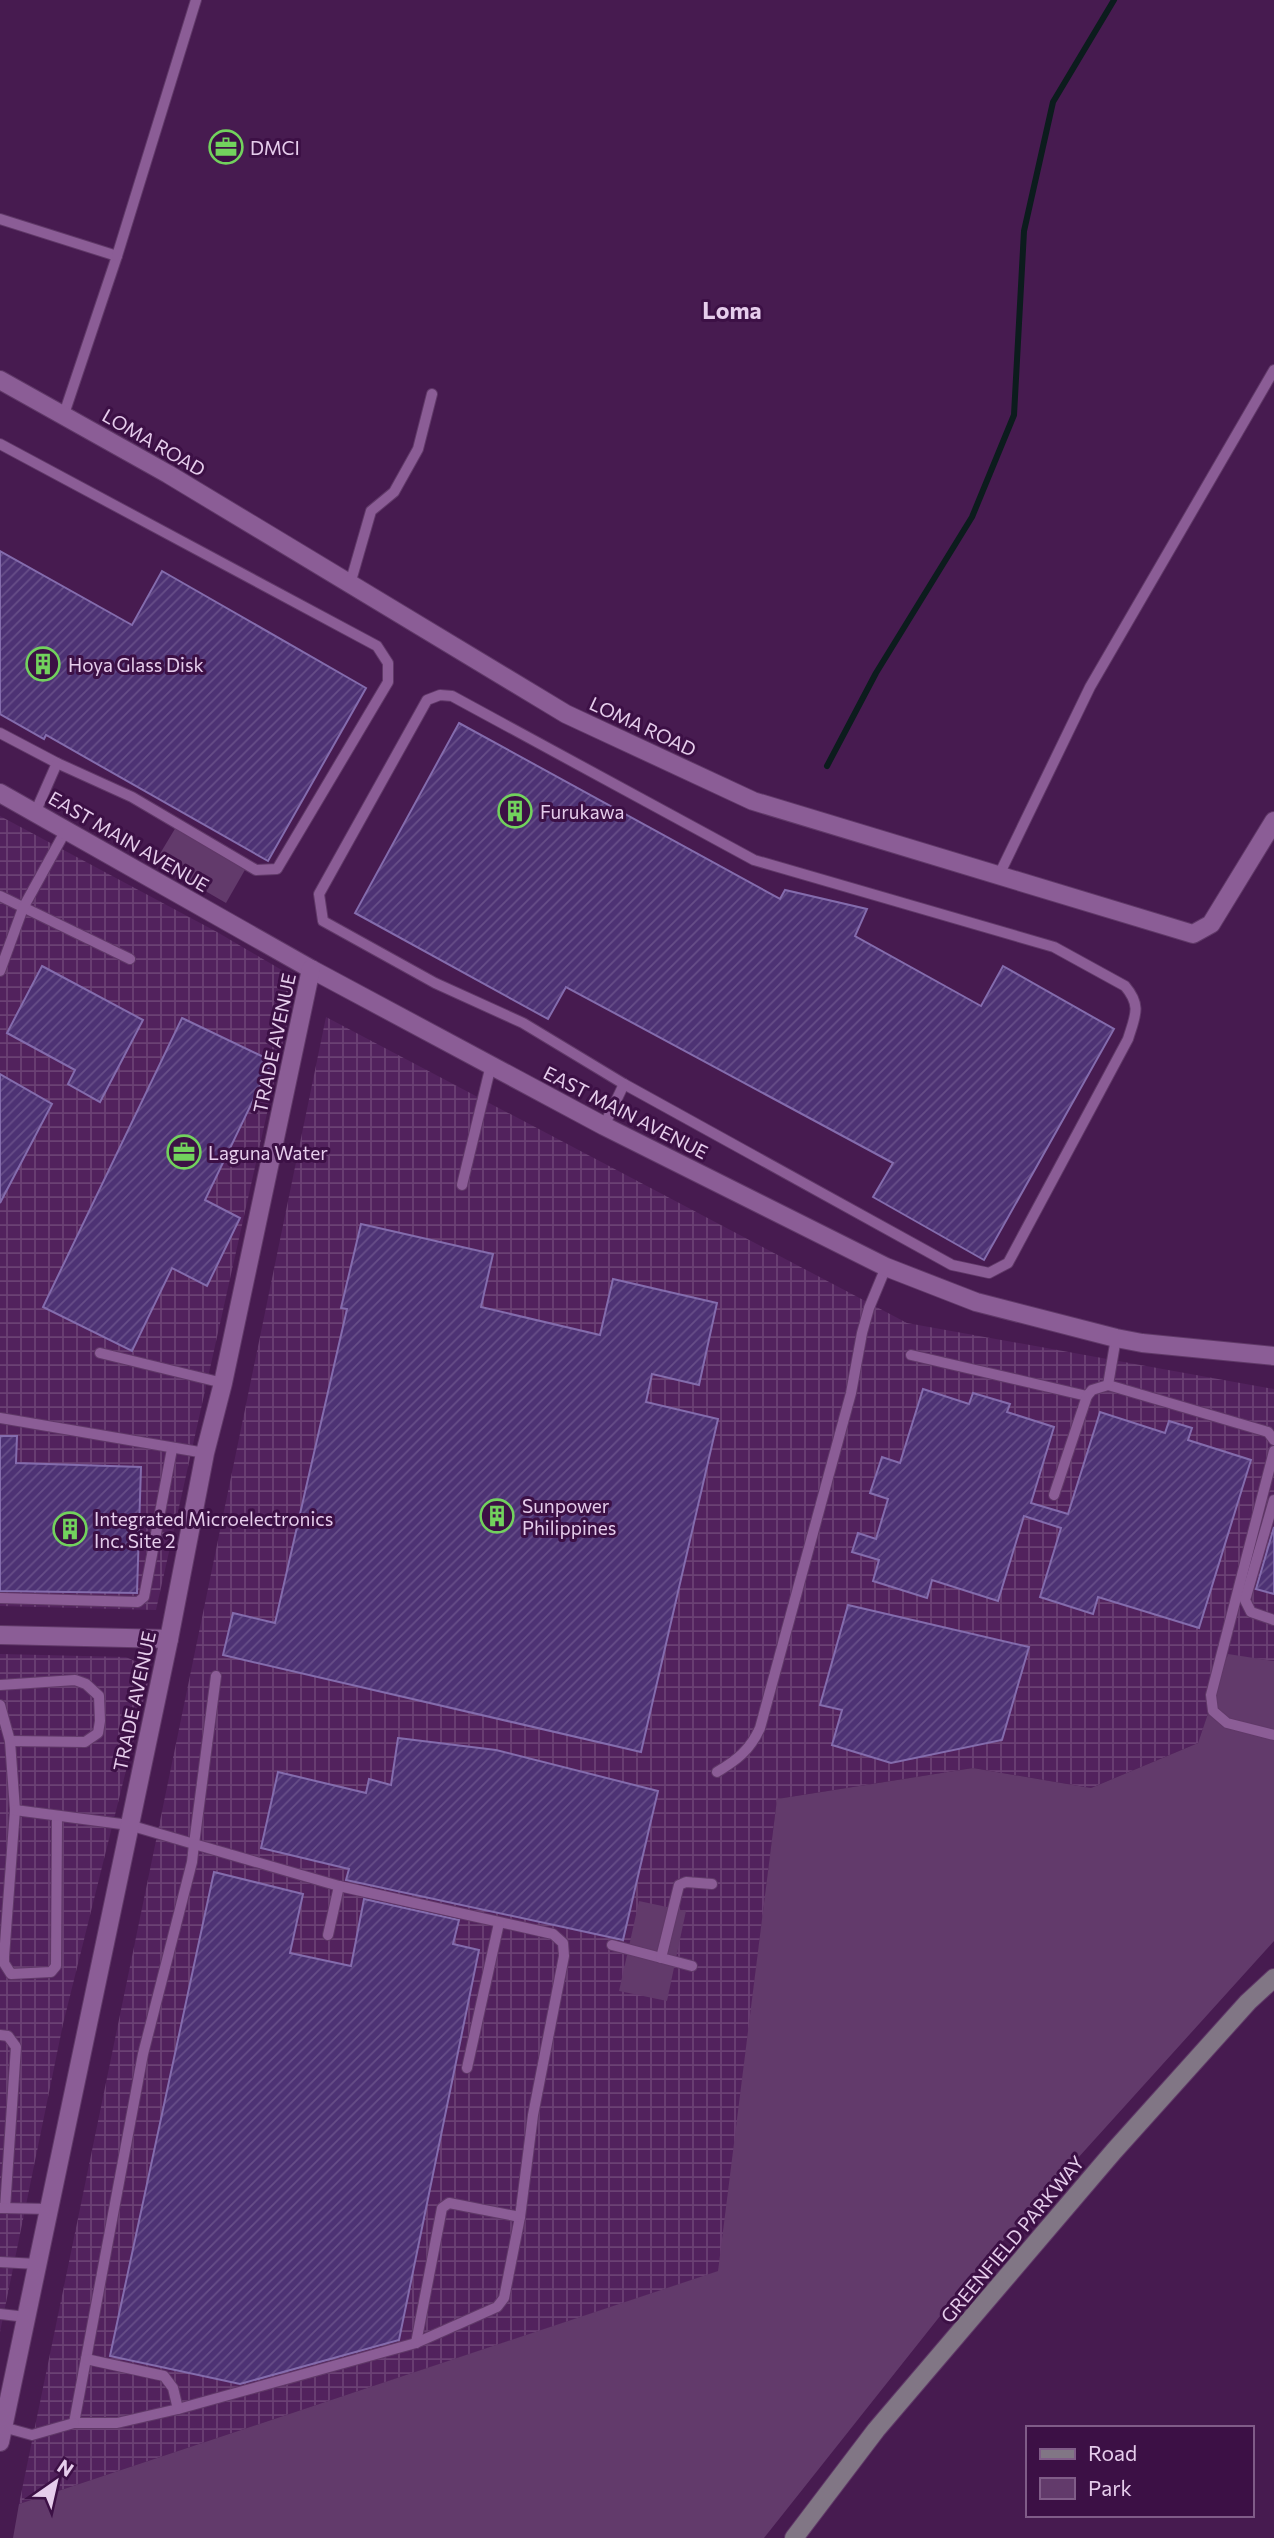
<svg xmlns="http://www.w3.org/2000/svg" width="1274" height="2538" font-family="Commissioner,sans-serif">
  <style>
    .industrial { fill: url(#industrial-grid) }
    .green { fill: #623a6b }
    .lines { fill: none; stroke-linecap: round; stroke-linejoin: round }
    .stream { stroke: #0c1c1d; stroke-width: 6 }
    .building { fill: url(#building-hatch); stroke: #846cad; stroke-width: 2 }
    .lane-casing { stroke: #603968; stroke-width: 12 }
    .street-casing { stroke: #603968; stroke-width: 20 }
    .secondary-casing { stroke: #603968; stroke-width: 20 }
    .lane { stroke: #8b5d96; stroke-width: 10 }
    .street { stroke: #8b5d96; stroke-width: 18 }
    .secondary { stroke: #817685; stroke-width: 18 }
    .labels { text-anchor: middle; dominant-baseline: central; stroke-width: 6; stroke-linejoin: round; paint-order: stroke }
    .poi-label { font-size: 19px; fill: #e6cdec; stroke: #3c1045; text-anchor: start }
    .street-label { font-size: 19px; fill: #e6cdec; stroke: #3c1045 }
    .quarter-label { font-size: 23px; font-weight: bold; fill: #e6cdec; stroke: #3c1045 }
  </style>
  <defs>
    <pattern id="industrial-grid" width="8" height="8" patternUnits="userSpaceOnUse" patternTransform="scale(1.75)"><rect width="8" height="8" fill="#52225d"/><path d="M0 4h8M4 0v8" fill="none" stroke="#6b4174"/></pattern>
    <pattern id="building-hatch" width="6" height="6" patternUnits="userSpaceOnUse" patternTransform="scale(1.75)"><rect width="6" height="6" fill="#4d3274"/><path d="M-1 1l2-2M0 6l6-6M5 7l2-2" fill="none" stroke="#674e88"/></pattern>
  </defs>
  <rect width="100%" height="100%" fill="#471b50"/>
  <!-- industrial -->
  <g class="industrial">
    <path d="M0,816l217,116 80,47 -141,631 -156,-4z"/>
    <path d="M326,1017l581,306 367,66v272l-46,-6 -30,88 -107,45 -118,-20 -196,31 -58,472 -700,233z"/>
    <path d="M0,1654l126,3 13,6 9,19 -85,342 -63,308z"/>
  </g>
  <!-- green -->
  <g class="green">
    <path d="M176,827l70,41 -20,35 -71,-41z"/>
    <path d="M1228,1654l46,7v280l-299,331 -211,266h-751l6,-34 699,-233 59,-472 196,-31 118,20 107,-45z"/>
    <path d="M639,1901l47,10 -19,90 -48,-10z"/>
  </g>
  <g class="lines">
    <!-- stream -->
    <path class="stream" d="M827,766l49,-93 96,-156 42,-102 10,-184 29,-129 61,-102"/>
  </g>
  <!-- building -->
  <g class="building">
    <path d="M0,551l132,74 30,-54 204,117 -98,173 -222,-126 -2,4 -44,-25z"/>
    <path d="M459,723l321,176 5,-9 82,19 -12,27 126,70 22,-40 111,63 -130,231 -111,-63 20,-34 -327,-176 -18,32 -193,-106z"/>
    <path d="M42,966l101,54 -43,82 -32,-18 7,-14 -68,-37z"/>
    <path d="M182,1018l90,43 -67,139 35,18 -33,68 -35,-18 -40,83 -89,-44z"/>
    <path d="M0,1074l52,30 -52,99z"/>
    <path d="M361,1224l132,30 -12,53 119,28 13,-56 104,24 -18,82 -47,-11 -6,28 72,17 -77,333 -418,-97 10,-42 42,10 72,-314 -6,-1z"/>
    <path d="M923,1389l46,15 4,-11 37,11 -3,8 47,15 -23,76 37,11 32,-102 65,21 4,-12 23,7 -4,12 63,20 -52,168 -101,-31 -5,17 -53,-17 21,-69 -37,-12 -26,85 -66,-21 -5,18 -54,-17 6,-21 -27,-8 6,-19 18,6 12,-40 -18,-6 12,-36 18,6z"/>
    <path d="M0,1436h17l-1,27 125,4 -4,126 -137,-2z"/>
    <path d="M1274,1527v67l-18,-5z"/>
    <path d="M848,1605l181,42 -27,93 -111,23 -59,-18 10,-35 -22,-5z"/>
    <path d="M398,1738l98,12 162,41 -35,149 -277,-60 3,-11 -88,-21 17,-76 88,21 3,-14 22,6z"/>
    <path d="M214,1872l89,22 -13,59 61,13 13,-67 95,21 -6,24 26,6 -80,390 -159,44 -130,-28z"/>
  </g>
  <g class="lines">
    <defs>
      <g id="lane">
        <path d="M0,219l117,37 -53,158"/>
        <path d="M117,256l79,-256"/>
        <path d="M0,444l377,202 11,17v19l-111,187 -21,1 -124,-73 -75,-34 -57,-30"/>
        <path d="M350,584l21,-73 23,-19 24,-43 14,-55"/>
        <path d="M440,695l12,1 302,164 300,87 71,39c17,20 10,30 3,53l-120,224 -19,10 -37,-8 -328,-181 -101,-61 -88,-40 -112,-62 -4,-27 108,-194z"/>
        <path d="M35,813l22,-50"/>
        <path d="M998,877l92,-190 184,-317"/>
        <path d="M0,896l130,63"/>
        <path d="M0,971l23,-63 43,-78"/>
        <path d="M604,1126l20,-42"/>
        <path d="M462,1185l29,-120"/>
        <path d="M100,1353l123,30"/>
        <path d="M911,1355l176,41"/>
        <path d="M1108,1385l160,47 6,8"/>
        <path d="M0,1418l205,35"/>
        <path d="M1274,1451l-63,244 2,16 14,12 47,12"/>
        <path d="M1054,1495l33,-99 5,-6 16,-5 8,-47"/>
        <path d="M1274,1500l-29,100 6,12 23,8"/>
        <path d="M0,1598l138,4 6,-5 28,-148"/>
        <path d="M0,1685l75,-5 11,4 13,12 1,25 -2,12 -13,9 -75,-1"/>
        <path d="M0,1705l10,36 5,69 -11,147v6l7,11 40,-2 5,-6 1,-150"/>
        <path d="M717,1772c20,-12 33,-22 43,-44l91,-335 11,-60 7,-25 17,-41"/>
        <path d="M15,1810l114,15 65,19 22,-168"/>
        <path d="M194,1844l145,42 214,48 10,9 1,13 -31,159 -13,102 -16,81 -7,9 -81,36 -238,66 -61,14h-43l69,-369 49,-192z"/>
        <path d="M328,1935l11,-49"/>
        <path d="M612,1945l80,21"/>
        <path d="M661,1958l18,-73 7,-3 26,2"/>
        <path d="M0,2035l8,1 8,11 -11,161"/>
        <path d="M467,2068l32,-145"/>
        <path d="M1,2208l48,1"/>
        <path d="M0,2262l37,2"/>
        <path d="M0,2314l26,3"/>
        <path d="M416,2343l26,-135 7,-5 71,14"/>
        <path d="M86,2359l78,17 9,12 5,21"/>
        <path d="M3,2427l29,8 42,-12"/>
      </g>
      <g id="street">
        <path d="M0,380l168,94 398,240 187,87 440,133 18,-10 63,-103"/>
        <path d="M0,793l311,176 293,157 282,141 90,35 140,36 26,5 132,13"/>
        <path d="M0,1635l169,4"/>
        <path d="M0,2442l169,-803 36,-186 18,-70 88,-414"/>
      </g>
      <path id="secondary" d="M794,2538l82,-108 238,-279 134,-149 26,-24"/>
    </defs>
    <!-- lane casing -->
    <use href="#lane" class="lane-casing"/>
    <!-- street casing -->
    <use href="#street" class="street-casing"/>
    <!-- secondary casing -->
    <use href="#secondary" class="secondary-casing"/>
    <!-- lane -->
    <use href="#lane" class="lane"/>
    <!-- street -->
    <use href="#street" class="street"/>
    <!-- secondary -->
    <use href="#secondary" class="secondary"/>
  </g>
  <!-- icons -->
  <defs>
    <symbol id="office-ring" viewBox="-11 -11 22 22"><circle r="9.5" fill="#3c1045" stroke="#72d25d" stroke-width="1.5"/><path d="M-6-3h4V-5.5h4V-3h4V5H-6ZM-1-4.5V-3h2v-1.5ZM-6 0V1H6V0Z" fill="#72d25d"/></symbol>
    <symbol id="building-ring" viewBox="-11 -11 22 22"><circle r="9.5" fill="#3c1045" stroke="#72d25d" stroke-width="1.5"/><path d="M-4-6H4V6H1V3H-1V6H-4ZM-2.5-4.3h1.7v1.8h-1.7ZM.8-4.3h1.7v1.8H.8ZM-2.5-1h1.7V.8h-1.7ZM.8-1h1.7V.8H.8Z" fill="#72d25d"/></symbol>
  </defs>
  <g fill-rule="evenodd">
    <use href="#office-ring" x="207" y="128" width="38" height="38"/>
    <use href="#building-ring" x="24" y="645" width="38" height="38"/>
    <use href="#building-ring" x="496" y="792" width="38" height="38"/>
    <use href="#office-ring" x="165" y="1133" width="38" height="38"/>
    <use href="#building-ring" x="478" y="1497" width="38" height="38"/>
    <use href="#building-ring" x="51" y="1510" width="38" height="38"/>
  </g>
  <g class="labels">
    <!-- poi labels -->
    <g class="poi-label">
      <text x="250" y="147">DMCI</text>
      <text x="68" y="664">Hoya Glass Disk</text>
      <text x="540" y="811">Furukawa</text>
      <text x="208" y="1152">Laguna Water</text>
      <text x="522" y="1505">Sunpower<tspan x="522" dy="22">Philippines</tspan></text>
      <text x="94" y="1518">Integrated Microelectronics<tspan x="94" dy="22">Inc. Site 2</tspan></text>
    </g>
    <!-- street labels -->
    <g class="street-label">
      <text transform="translate(154 442) rotate(30)">LOMA ROAD</text>
      <text transform="translate(643 726) rotate(25)">LOMA ROAD</text>
      <text transform="translate(129 841) rotate(30)">EAST MAIN AVENUE</text>
      <text transform="translate(274 1043) rotate(-78)">TRADE AVENUE</text>
      <text transform="translate(626 1112) rotate(27)">EAST MAIN AVENUE</text>
      <text transform="translate(134 1701) rotate(-78)">TRADE AVENUE</text>
      <text transform="translate(1012 2239) rotate(-50)">GREENFIELD PARKWAY</text>
    </g>
    <!-- quarter labels -->
    <g class="quarter-label">
      <text x="732" y="310">Loma</text>
    </g>
  </g>
  <!-- legend -->
  <rect x="1026" y="2426" width="228" height="91" fill="#3c1045" stroke="#805c88" stroke-width="2"/>
  <rect x="1040" y="2449" width="35" height="10" fill="#817685" stroke="#805c88" stroke-width="2"/>
  <text x="1088" y="2461" font-size="21" fill="#e6cdec">Road</text>
  <rect x="1040" y="2478" width="35" height="21" fill="#623a6b" stroke="#805c88" stroke-width="2"/>
  <text x="1088" y="2496" font-size="21" fill="#e6cdec">Park</text>
  <!-- north arrow -->
  <g transform="translate(56 2482) rotate(34)" stroke="#3c1045" stroke-width="5" paint-order="stroke">
  <path d="M0-5L12 26L0 18L-12 26Z" fill="#e6cdec"/>
  <text y="-10" font-size="19" font-weight="bold" text-anchor="middle" fill="#e6cdec">N</text>
  </g>
</svg>
